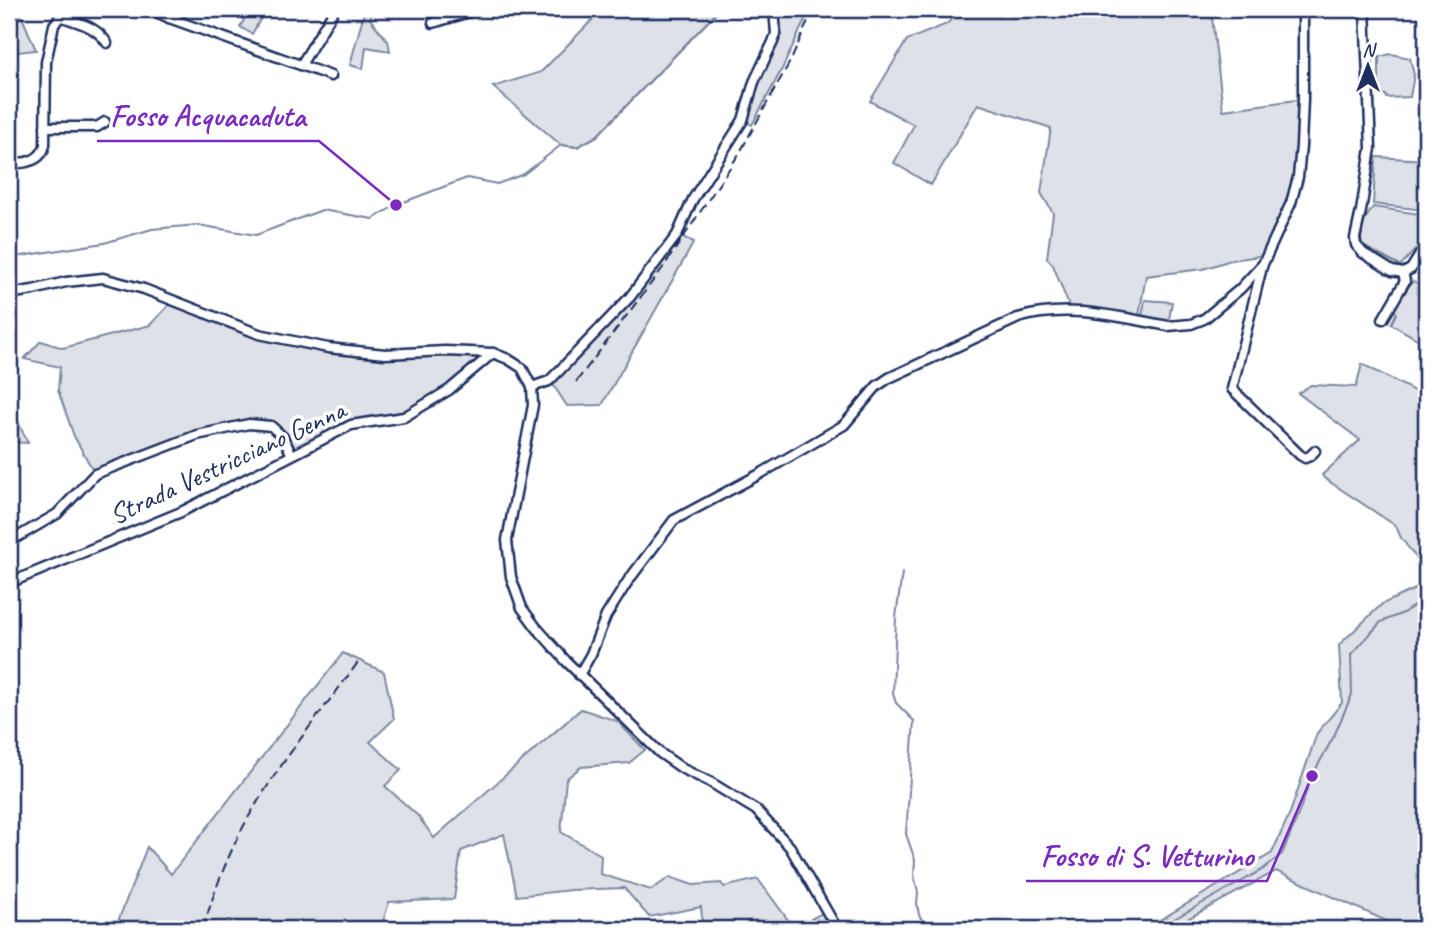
<svg xmlns="http://www.w3.org/2000/svg" width="1435" height="938" font-family="Caveat,sans-serif">
  <style>
    .green { fill: #dee1e7; stroke: #7c88a2; stroke-width: 2 }
    .lines { fill: none; stroke-linecap: round; stroke-linejoin: round }
    .stream { stroke: #77839f; stroke-width: 2 }
    .minor-casing { stroke: #1b2f5e; stroke-width: 13 }
    .minor { stroke: #fff; stroke-width: 8 }
    .rail { stroke: #1b2f5e; stroke-width: 2; stroke-dasharray: 10 5; stroke-linecap: butt }
    .labels { text-anchor: middle; dominant-baseline: central; stroke-width: 7; stroke-linejoin: round; paint-order: stroke }
    .street-label { font-size: 28px; fill: #1b2f5e; stroke: #fff }
    .leader { fill: none; stroke: #7b2cbf; stroke-width: 2.5 }
    .callout-dot { fill: #7b2cbf; stroke: #fff; stroke-width: 2.5 }
    .callout-label { font-size: 30px; text-anchor: middle; font-weight: bold; fill: #7b2cbf; stroke: #fff; stroke-width: 7; stroke-linejoin: round; paint-order: stroke }
  </style>
  <rect width="100%" height="100%" fill="#fff"/>
  <filter id="ink" filterUnits="userSpaceOnUse"><feTurbulence type="fractalNoise" baseFrequency=".0143" numOctaves="2"/><feDisplacementMap in="SourceGraphic" scale="14" xChannelSelector="R" yChannelSelector="G"/><feConvolveMatrix kernelMatrix="1 2 1 2 8 2 1 2 1" color-interpolation-filters="sRGB"/></filter>
  <g filter="url(#ink)">
    <!-- green -->
    <g class="green">
      <path d="M9,9h7l-1,4 7,4 14,33 -27,3z"/>
      <path d="M231,9h30l4,2 -13,23 -12,-7 4,-7 -4,-4 1,-3z"/>
      <path d="M365,9h3l4,3 -2,7 18,22 2,10 -24,-4 -3,22 -13,-4z"/>
      <path d="M603,9h117l-123,127 -20,11 -16,-2 -68,-58 48,-15z"/>
      <path d="M774,9h36l-28,60 -30,56 -9,-5 30,-78z"/>
      <path d="M960,9h251l12,101 80,-11 -5,78 -31,78 -36,5 -28,9 -57,7 -8,45 -67,-10 -18,-46 -6,-7 6,-45 -12,-20 10,-65 -73,-24 -47,81 -37,-22 20,-38 -44,-24 37,-61 40,-16z"/>
      <path d="M1391,54l19,4 4,17 -4,22 -23,1 -1,-3 -7,-1v-37z"/>
      <path d="M1376,157l50,3 -2,50 -51,-6z"/>
      <path d="M1373,207l53,8 -8,32 -18,19 -39,-21 1,-21z"/>
      <path d="M677,235l17,7 -92,163 -35,1 -13,-20 3,-12 73,-77z"/>
      <path d="M1413,281l13,8v55l-35,-20 5,-10 -2,-7z"/>
      <path d="M1145,300l27,2 -4,24 -27,-5z"/>
      <path d="M171,303l88,31 69,14 159,6 -38,36 -45,27 -53,8 -59,30 -21,-29 -22,-2 -52,11 -102,39 -21,-38 -16,-46 2,-23 -36,-8 17,-18 22,7 87,-23z"/>
      <path d="M1362,364l64,33v173l-25,-32 -5,-12 -72,-48 -2,-3 38,-35 -62,-47 13,-8 45,2z"/>
      <path d="M10,405l18,38 -19,-1z"/>
      <path d="M1426,584v345h-22l-128,-58 -107,58h-30l14,-5 119,-71 18,-40 27,-80 25,-30 -3,-58 43,-41z"/>
      <path d="M343,653l41,19 10,47 -24,23 31,28 -16,16 33,30 16,22 147,-129 36,12 28,29 -16,13 -48,4 -15,12 -5,53 40,23 -1,19 51,16 19,-13 23,8 28,-2 3,4 34,-8 36,49 32,-17 11,18h-134l-2,-22 -52,10 -25,-29 -53,2 -54,6 -13,-62 -43,17 -7,48 -65,3 -8,27h-266l32,-82 24,27z"/>
    </g>
    <g class="lines">
      <!-- stream -->
      <g class="stream">
        <path d="M9,258l95,-15 48,-14 46,-4 58,10 66,-25 51,9 23,-14 71,-27 30,6 27,-10 37,-29 16,2 20,-11 123,-127"/>
        <path d="M902,573l-6,44 -3,77 3,9 18,18 -8,113 9,26 -1,15 4,17 -1,12 2,11 9,14"/>
        <path d="M1156,929l106,-59 20,-16 13,-31 17,-47 22,-40 18,-42 -1,-39 30,-33 22,-9 23,-15"/>
      </g>
      <defs>
        <g id="minor">
          <path d="M150,9l19,9 162,58"/>
          <path d="M1365,9l6,139 -10,63 -6,27 1,7 7,8 29,18 11,2 8,-4 12,-19 3,-9"/>
          <path d="M60,16c18,7 35,9 47,27"/>
          <path d="M169,18l18,-9"/>
          <path d="M433,23l46,-14"/>
          <path d="M301,65l32,-53"/>
          <path d="M45,127h52l8,-5"/>
          <path d="M9,163c15,1 32,-1 36,-18l1,-83 8,-37 11,-16"/>
          <path d="M1262,267l-30,122 68,66 5,3 5,-2 5,-5"/>
          <path d="M9,294l24,-4 33,-8 37,-4 41,11 115,45 69,14 57,6 60,-3 48,2 15,6 14,9 10,19 1,18 -26,135 4,37 11,31 14,19 30,34 94,92 23,16 27,13 46,28 34,37 47,82"/>
          <path d="M1383,319l22,-38 -2,-8"/>
          <path d="M532,387l17,-6 11,-11 70,-73 47,-62 16,-36 50,-79 11,-38 19,-40 3,-8 -2,-25"/>
          <path d="M9,542l48,-28 38,-40 102,-39 52,-11 22,2 12,11 9,18"/>
          <path d="M9,583l172,-71 170,-87 53,-8 45,-27 44,-37"/>
          <path d="M579,675l12,-21 15,-38 22,-35 46,-61 86,-46 84,-49 33,-39 12,-8 129,-60c49,-15 101,-1 150,8l23,-2 13,-5 36,-30 23,-25 28,-61 7,-26 3,-31 2,-47v-90"/>
        </g>
      </defs>
      <!-- minor casing -->
      <use href="#minor" class="minor-casing"/>
      <!-- minor -->
      <use href="#minor" class="minor"/>
      <!-- rail -->
      <g class="rail">
        <path d="M576,382l86,-113 77,-115 53,-96 21,-49"/>
        <path d="M203,929c9,-31 20,-61 34,-90 31,-63 81,-122 122,-178"/>
      </g>
    </g>
  </g>
  <g class="labels">
    <!-- street labels -->
    <g class="street-label">
      <text transform="translate(227 462) rotate(-25)">Strada Vestricciano Genna</text>
    </g>
  </g>
  <!-- callouts -->
  <path class="leader" d="M396 205L319 141H97M1312 776L1267 881H1026"/>
  <g class="callout-dot">
    <circle cx="396" cy="205" r="7"/>
    <circle cx="1312" cy="776" r="7"/>
  </g>
  <g class="callout-label">
    <text x="208" y="126">Fosso Acquacaduta</text>
    <text x="1147" y="866">Fosso di S. Vetturino</text>
  </g>
  <!-- margin -->
  <rect width="1435" height="938" fill="none" stroke="#fff" stroke-width="35"/>
  <rect x="18" y="18" width="1400" height="903" fill="none" stroke="#1b2f5e" stroke-width="2.5" filter="url(#ink)"/>
  <!-- north arrow -->
  <g transform="translate(1368 66)" stroke="#ffffff" stroke-width="5" paint-order="stroke">
  <path d="M0-5L12 26L0 18L-12 26Z" fill="#1b2f5e"/>
  <text y="-10" font-size="19" font-weight="bold" text-anchor="middle" fill="#1b2f5e">N</text>
  </g>
</svg>
